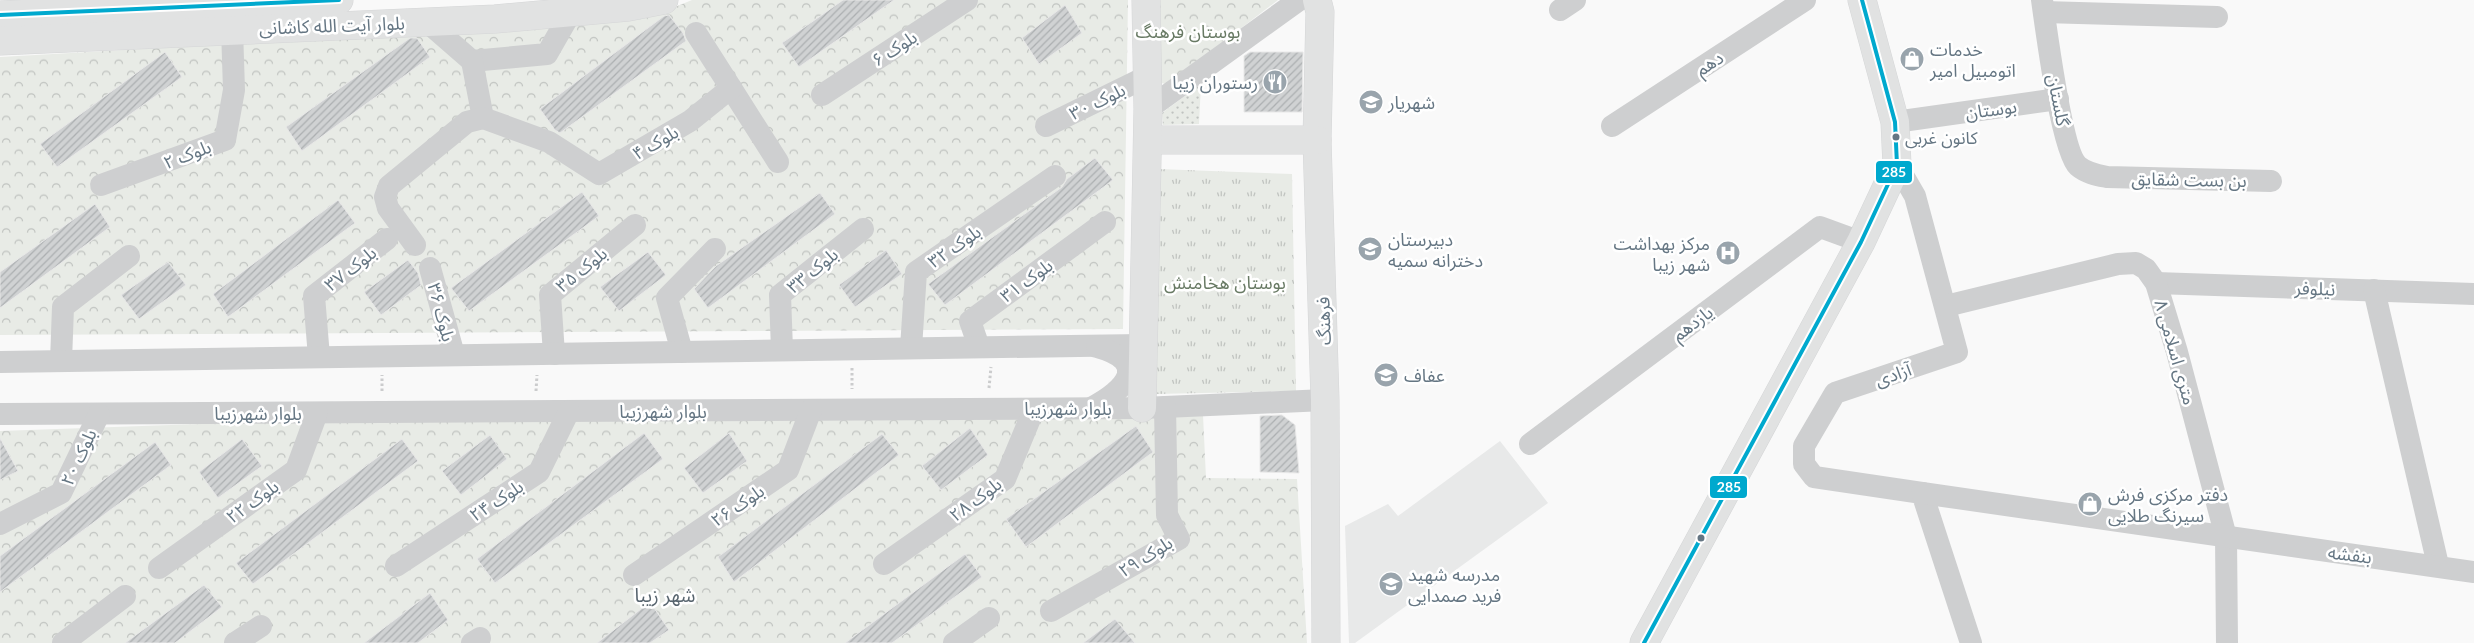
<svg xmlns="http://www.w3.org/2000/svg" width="2474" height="643" font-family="Lato,'Noto Sans Arabic',sans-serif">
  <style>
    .built { fill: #e8e9e9 }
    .grass { fill: url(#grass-dots) }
    .forest { fill: url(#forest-crowns) }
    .park { fill: url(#park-tufts) }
    .building { fill: url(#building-hatch); stroke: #e8e8e8 }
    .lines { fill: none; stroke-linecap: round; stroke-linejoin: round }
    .secondary-casing { stroke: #d5d6d7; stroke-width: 29 }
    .primary-casing { stroke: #d5d6d7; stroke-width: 29 }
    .path { stroke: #cbcccd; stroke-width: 3; stroke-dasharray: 2.5 2.5; stroke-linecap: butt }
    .street { stroke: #cecfd0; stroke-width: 22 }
    .secondary { stroke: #e1e2e2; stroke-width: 28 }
    .primary { stroke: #e1e2e2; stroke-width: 28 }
    .bus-1-casing { stroke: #fff; stroke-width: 8 }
    .bus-1 { stroke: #00a9ce; stroke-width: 4 }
    .bus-dot { fill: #657683; stroke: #fff; stroke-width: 2 }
    .labels { text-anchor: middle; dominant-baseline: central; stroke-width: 5; stroke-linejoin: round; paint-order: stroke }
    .bus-label { font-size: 17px; fill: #657683; stroke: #fff; text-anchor: start }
    .street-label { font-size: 18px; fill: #657683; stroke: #fff }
    .park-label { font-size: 18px; fill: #687a64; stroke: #fff }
    .poi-label { font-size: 18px; fill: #657683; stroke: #fff; text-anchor: start }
    .neighbourhood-label { font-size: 19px; fill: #57646e; stroke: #fff }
    .line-badge { stroke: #fff; stroke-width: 2 }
    .badge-label { font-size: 14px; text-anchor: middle; font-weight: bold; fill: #fff }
  </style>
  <defs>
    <pattern id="grass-dots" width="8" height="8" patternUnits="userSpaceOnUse" patternTransform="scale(1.25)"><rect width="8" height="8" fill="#e8ebe6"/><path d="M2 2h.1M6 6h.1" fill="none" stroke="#c0c3c0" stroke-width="1.8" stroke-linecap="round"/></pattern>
    <pattern id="forest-crowns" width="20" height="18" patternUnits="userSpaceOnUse" patternTransform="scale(1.25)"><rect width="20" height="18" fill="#e8ebe6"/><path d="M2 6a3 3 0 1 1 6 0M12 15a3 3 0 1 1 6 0" fill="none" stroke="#c0c3c0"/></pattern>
    <pattern id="park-tufts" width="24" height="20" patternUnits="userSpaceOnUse" patternTransform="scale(1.25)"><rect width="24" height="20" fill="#e8ebe6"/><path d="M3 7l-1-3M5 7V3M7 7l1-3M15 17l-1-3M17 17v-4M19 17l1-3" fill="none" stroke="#c0c3c0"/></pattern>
    <pattern id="building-hatch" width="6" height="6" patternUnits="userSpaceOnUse" patternTransform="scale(1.25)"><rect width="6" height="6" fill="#d0d2d3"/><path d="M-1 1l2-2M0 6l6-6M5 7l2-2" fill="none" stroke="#acafb1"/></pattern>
  </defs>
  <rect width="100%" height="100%" fill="#f9f9f9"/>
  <!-- built -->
  <path class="built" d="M1500,441l48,62 -193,140h-6l-4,-117 43,-22 10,12z"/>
  <!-- grass -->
  <path class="grass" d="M1201,84l-2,40 -36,1 -1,-12z"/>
  <!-- forest -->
  <g class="forest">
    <path d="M692,0h436l-5,329 -1123,6v-278l599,-34 76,-16z"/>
    <path d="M1156,0h122l-111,85 -10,-4z"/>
    <path d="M569,411l634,4 3,63 91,1 10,164h-1307v-212z"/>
  </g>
  <!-- park -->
  <path class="park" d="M1158,169l134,5 4,217 -141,3z"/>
  <!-- building -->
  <g class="building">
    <path d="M843,0h51l-95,67 -17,-24z"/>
    <path d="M1065,5l17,28 -43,31 -17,-26z"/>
    <path d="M669,15l14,18 3,8 -126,92 -5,-3 -15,-21 124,-93z"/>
    <path d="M410,38h7l13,19 -128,94 -16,-24z"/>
    <path d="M165,52l17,25 -125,90 -17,-23z"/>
    <path d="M1250,52h53l-1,60h-58v-56z"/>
    <path d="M1095,158l18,22 -168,125 -17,-21 134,-97 5,-8z"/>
    <path d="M582,192l17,24 -130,95 -18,-23z"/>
    <path d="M820,193l15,21 -127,94 -14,-19 22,-23z"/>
    <path d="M338,200l17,23 -127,94 -15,-23z"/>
    <path d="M95,204l15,23 -110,81v-36z"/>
    <path d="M886,250l16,24 -47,33 -16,-22z"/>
    <path d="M648,252l18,23 -47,36 -19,-24z"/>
    <path d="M408,260l10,13 3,12 -40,30 -17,-23z"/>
    <path d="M168,262l18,23 -47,34 -18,-24z"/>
    <path d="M1282,415l13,10 4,48 -39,-1v-56z"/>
    <path d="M1136,426l17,26 -127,95 -20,-28z"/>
    <path d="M970,428l18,27 -47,35 -19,-24z"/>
    <path d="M644,433l19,26 -168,124 -18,-24z"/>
    <path d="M729,433l18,28 -44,32 -19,-25z"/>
    <path d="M882,434l17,21 -165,127 -16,-25z"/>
    <path d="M490,435l17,24 -46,36 -19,-24z"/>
    <path d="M0,438l18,33 -18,9z"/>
    <path d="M242,439l20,27 -44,32 -19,-26z"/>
    <path d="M402,439l16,22 -165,123 -17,-21z"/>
    <path d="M155,442l16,23 -171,127v-36z"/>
    <path d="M965,554l17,23 -90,66h-47z"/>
    <path d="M204,585l18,22 -47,36h-50z"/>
    <path d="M430,593l18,27 -30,23h-54z"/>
    <path d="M650,602l19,28 -19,13h-53z"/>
    <path d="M1115,619l20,24h-52z"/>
  </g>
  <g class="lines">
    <defs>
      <g id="secondary">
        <path d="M1317,0l3,12 -3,128 8,260 1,243"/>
        <path d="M1148,140h169"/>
        <path d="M1142,408l6,-299 -2,-109"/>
        <path d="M1644,643l217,-401 36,-77 -2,-43 -33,-122"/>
      </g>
      <g id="primary">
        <path d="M0,15l339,-15"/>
        <path d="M0,41l495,-22 133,-12 36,-7"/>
      </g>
    </defs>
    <!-- secondary casing -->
    <use href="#secondary" class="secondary-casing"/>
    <!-- primary casing -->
    <use href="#primary" class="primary-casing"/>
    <!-- path -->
    <g class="path">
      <path d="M852,368v21"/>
      <path d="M989,388l2,-21"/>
      <path d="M382,391v-16"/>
      <path d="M536,391l1,-16"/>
    </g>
    <!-- street -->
    <g class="street">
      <path d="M2042,0c4,28 20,152 36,166 8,7 19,9 29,11l164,4"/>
      <path d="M1560,10l15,-10"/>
      <path d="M2044,12l173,5"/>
      <path d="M426,21l46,40 75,-7 24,-42"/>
      <path d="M472,61l11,57"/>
      <path d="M731,88l47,74"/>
      <path d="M822,95l145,-95"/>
      <path d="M1148,109l151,-109"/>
      <path d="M1895,122l163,-23"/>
      <path d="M1046,126l102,-50"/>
      <path d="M1612,126l193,-126"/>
      <path d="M1897,165l18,31 42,156 -122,41 -31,53v18l10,13 108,16 49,150"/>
      <path d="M101,185l124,-45 9,-50 -2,-61"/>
      <path d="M415,245l-27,-37 -3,-11 4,-11 78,-64 16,-4 66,24 50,32 91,-53 41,-33 -35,-55"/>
      <path d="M430,268l24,87"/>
      <path d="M2156,283l318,11"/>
      <path d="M2374,290l64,275"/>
      <path d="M1946,306l172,-42 18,-1 10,6 10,14 21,69 49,185 1,106"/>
      <path d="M979,347l-9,-26 135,-99"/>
      <path d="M911,348l5,-76 139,-96"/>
      <path d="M782,350l-2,-55 83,-66"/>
      <path d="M682,352l-15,-54 48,-49"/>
      <path d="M554,354l-4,-59 85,-70"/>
      <path d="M319,357l-5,-61 73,-57"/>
      <path d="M61,361l2,-54 66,-51"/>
      <path d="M0,362l1142,-17"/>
      <path d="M1091,408c35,-18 60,-46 6,-61"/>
      <path d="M0,414l1142,-6 183,-8"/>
      <path d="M1530,444l290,-217 41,15"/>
      <path d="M1922,493l552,79"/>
      <path d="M0,524l61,-31 38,-79"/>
      <path d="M884,564l121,-85 29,-70"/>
      <path d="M396,566l143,-94 30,-61"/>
      <path d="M159,568l137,-98 21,-57"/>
      <path d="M634,575l154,-105 23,-60"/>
      <path d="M1051,611l128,-72 -12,-24 -2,-108"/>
      <path d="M63,643l62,-47"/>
      <path d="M235,643l26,-17"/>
      <path d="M472,643l8,-5"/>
      <path d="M954,643l35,-25"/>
    </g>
    <!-- secondary -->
    <use href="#secondary" class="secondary"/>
    <!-- primary -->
    <use href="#primary" class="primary"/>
    <defs>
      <g id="bus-1">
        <path d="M0,15l339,-15"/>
        <path d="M1644,643l217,-401 36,-77 -2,-43 -33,-122"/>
      </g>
    </defs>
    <!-- bus-1 casing -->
    <use href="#bus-1" class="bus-1-casing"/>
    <!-- bus-1 -->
    <use href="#bus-1" class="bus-1"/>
  </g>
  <!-- icons -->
  <defs>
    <symbol id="shop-disc" viewBox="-11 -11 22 22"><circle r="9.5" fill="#99a4ac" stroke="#fff"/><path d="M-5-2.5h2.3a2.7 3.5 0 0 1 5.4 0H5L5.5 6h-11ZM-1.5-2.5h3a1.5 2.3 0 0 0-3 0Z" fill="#fff"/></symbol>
    <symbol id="restaurant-disc" viewBox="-11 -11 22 22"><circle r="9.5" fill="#99a4ac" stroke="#fff"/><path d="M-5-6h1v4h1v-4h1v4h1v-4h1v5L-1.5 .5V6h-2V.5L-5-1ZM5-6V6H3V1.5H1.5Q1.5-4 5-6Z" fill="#fff"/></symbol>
    <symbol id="school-disc" viewBox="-11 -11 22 22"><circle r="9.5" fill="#99a4ac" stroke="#fff"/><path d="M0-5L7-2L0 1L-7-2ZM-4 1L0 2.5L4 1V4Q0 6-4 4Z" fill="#fff"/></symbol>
    <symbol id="hospital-disc" viewBox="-11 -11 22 22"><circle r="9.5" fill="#99a4ac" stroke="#fff"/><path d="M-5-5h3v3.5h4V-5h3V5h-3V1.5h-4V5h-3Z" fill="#fff"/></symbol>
  </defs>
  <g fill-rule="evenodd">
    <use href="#shop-disc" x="1898" y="45" width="28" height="28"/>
    <use href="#restaurant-disc" x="1261" y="68" width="28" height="28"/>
    <use href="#school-disc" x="1357" y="88" width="28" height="28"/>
    <use href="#school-disc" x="1356" y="235" width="28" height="28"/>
    <use href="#hospital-disc" x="1714" y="239" width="28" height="28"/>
    <use href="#school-disc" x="1372" y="361" width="28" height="28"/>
    <use href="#shop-disc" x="2076" y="490" width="28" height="28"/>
    <use href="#school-disc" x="1377" y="570" width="28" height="28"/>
  </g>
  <!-- markers -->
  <g class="bus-dot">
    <circle cx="1896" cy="137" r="4.5"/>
    <circle cx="1701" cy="538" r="4.5"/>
  </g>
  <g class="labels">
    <!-- bus labels -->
    <g class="bus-label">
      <text x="1905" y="137">کانون غربی</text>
    </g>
    <!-- street labels -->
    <g class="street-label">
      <text transform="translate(332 25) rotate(-2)">بلوار آیت الله کاشانی</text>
      <text transform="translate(894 48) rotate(-33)">بلوک ۶</text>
      <text transform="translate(1709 63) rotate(-33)">دهم</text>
      <text transform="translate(2059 100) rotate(79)">گلستان</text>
      <text transform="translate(1097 101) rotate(-26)">بلوک ۳۰</text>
      <text transform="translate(1991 109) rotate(-8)">بوستان</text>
      <text transform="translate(655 142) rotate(-30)">بلوک ۴</text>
      <text transform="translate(187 154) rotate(-21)">بلوک ۲</text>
      <text transform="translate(2189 179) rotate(1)">بن بست شقایق</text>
      <text transform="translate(954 246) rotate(-35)">بلوک ۳۲</text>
      <text transform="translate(350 268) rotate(-38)">بلوک ۳۷</text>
      <text transform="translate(581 269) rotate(-39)">بلوک ۳۵</text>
      <text transform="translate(812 270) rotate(-39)">بلوک ۳۳</text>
      <text transform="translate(1026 280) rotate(-36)">بلوک ۳۱</text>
      <text transform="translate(2315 288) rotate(2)">نیلوفر</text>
      <text transform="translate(442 312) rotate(75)">بلوک ۳۶</text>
      <text transform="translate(1323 321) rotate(-92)">فرهنگ</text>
      <text transform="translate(1692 323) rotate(-37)">یازدهم</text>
      <text transform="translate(2176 352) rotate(74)">۸ متری اسلامی</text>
      <text transform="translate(1893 374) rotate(-19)">آزادی</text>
      <text x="1068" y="408">بلوار شهرزیبا</text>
      <text x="663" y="411">بلوار شهرزیبا</text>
      <text x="258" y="413">بلوار شهرزیبا</text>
      <text transform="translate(78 457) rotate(-65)">بلوک ۲۰</text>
      <text transform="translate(975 499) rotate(-37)">بلوک ۲۸</text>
      <text transform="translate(496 500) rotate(-33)">بلوک ۲۴</text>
      <text transform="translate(252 501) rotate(-36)">بلوک ۲۲</text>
      <text transform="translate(737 505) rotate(-34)">بلوک ۲۶</text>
      <text transform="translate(2350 554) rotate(7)">بنفشه</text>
      <text transform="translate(1145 556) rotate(-32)">بلوک ۲۹</text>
    </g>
    <!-- park labels -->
    <g class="park-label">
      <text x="1188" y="31">بوستان فرهنگ</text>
      <text x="1225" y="282">بوستان هخامنش</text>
    </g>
    <!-- poi labels -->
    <g class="poi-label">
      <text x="1930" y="49">خدمات<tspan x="1930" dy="21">اتومبیل امیر</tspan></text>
      <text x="1258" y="82" text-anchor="end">رستوران زیبا</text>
      <text x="1388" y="102">شهریار</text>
      <text x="1388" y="239">دبیرستان<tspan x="1388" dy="21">دخترانه سمیه</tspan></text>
      <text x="1710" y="243" text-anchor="end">مرکز بهداشت<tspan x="1710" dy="21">شهر زیبا</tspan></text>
      <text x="1404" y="375">عفاف</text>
      <text x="2108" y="494">دفتر مرکزی فرش<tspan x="2108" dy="21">سیرنگ طلایی</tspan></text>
      <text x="1408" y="574">مدرسه شهید<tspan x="1408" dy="21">فرید صمدایی</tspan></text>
    </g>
    <!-- neighbourhood labels -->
    <g class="neighbourhood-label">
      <text x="665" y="594">شهر زیبا</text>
    </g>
  </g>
  <g class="line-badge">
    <rect x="1875" y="160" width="38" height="24" rx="5" fill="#00a9ce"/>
    <rect x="1709" y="475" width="39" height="24" rx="5" fill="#00a9ce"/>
  </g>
  <g class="badge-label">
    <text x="1894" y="177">285</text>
    <text x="1729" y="492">285</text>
  </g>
</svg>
